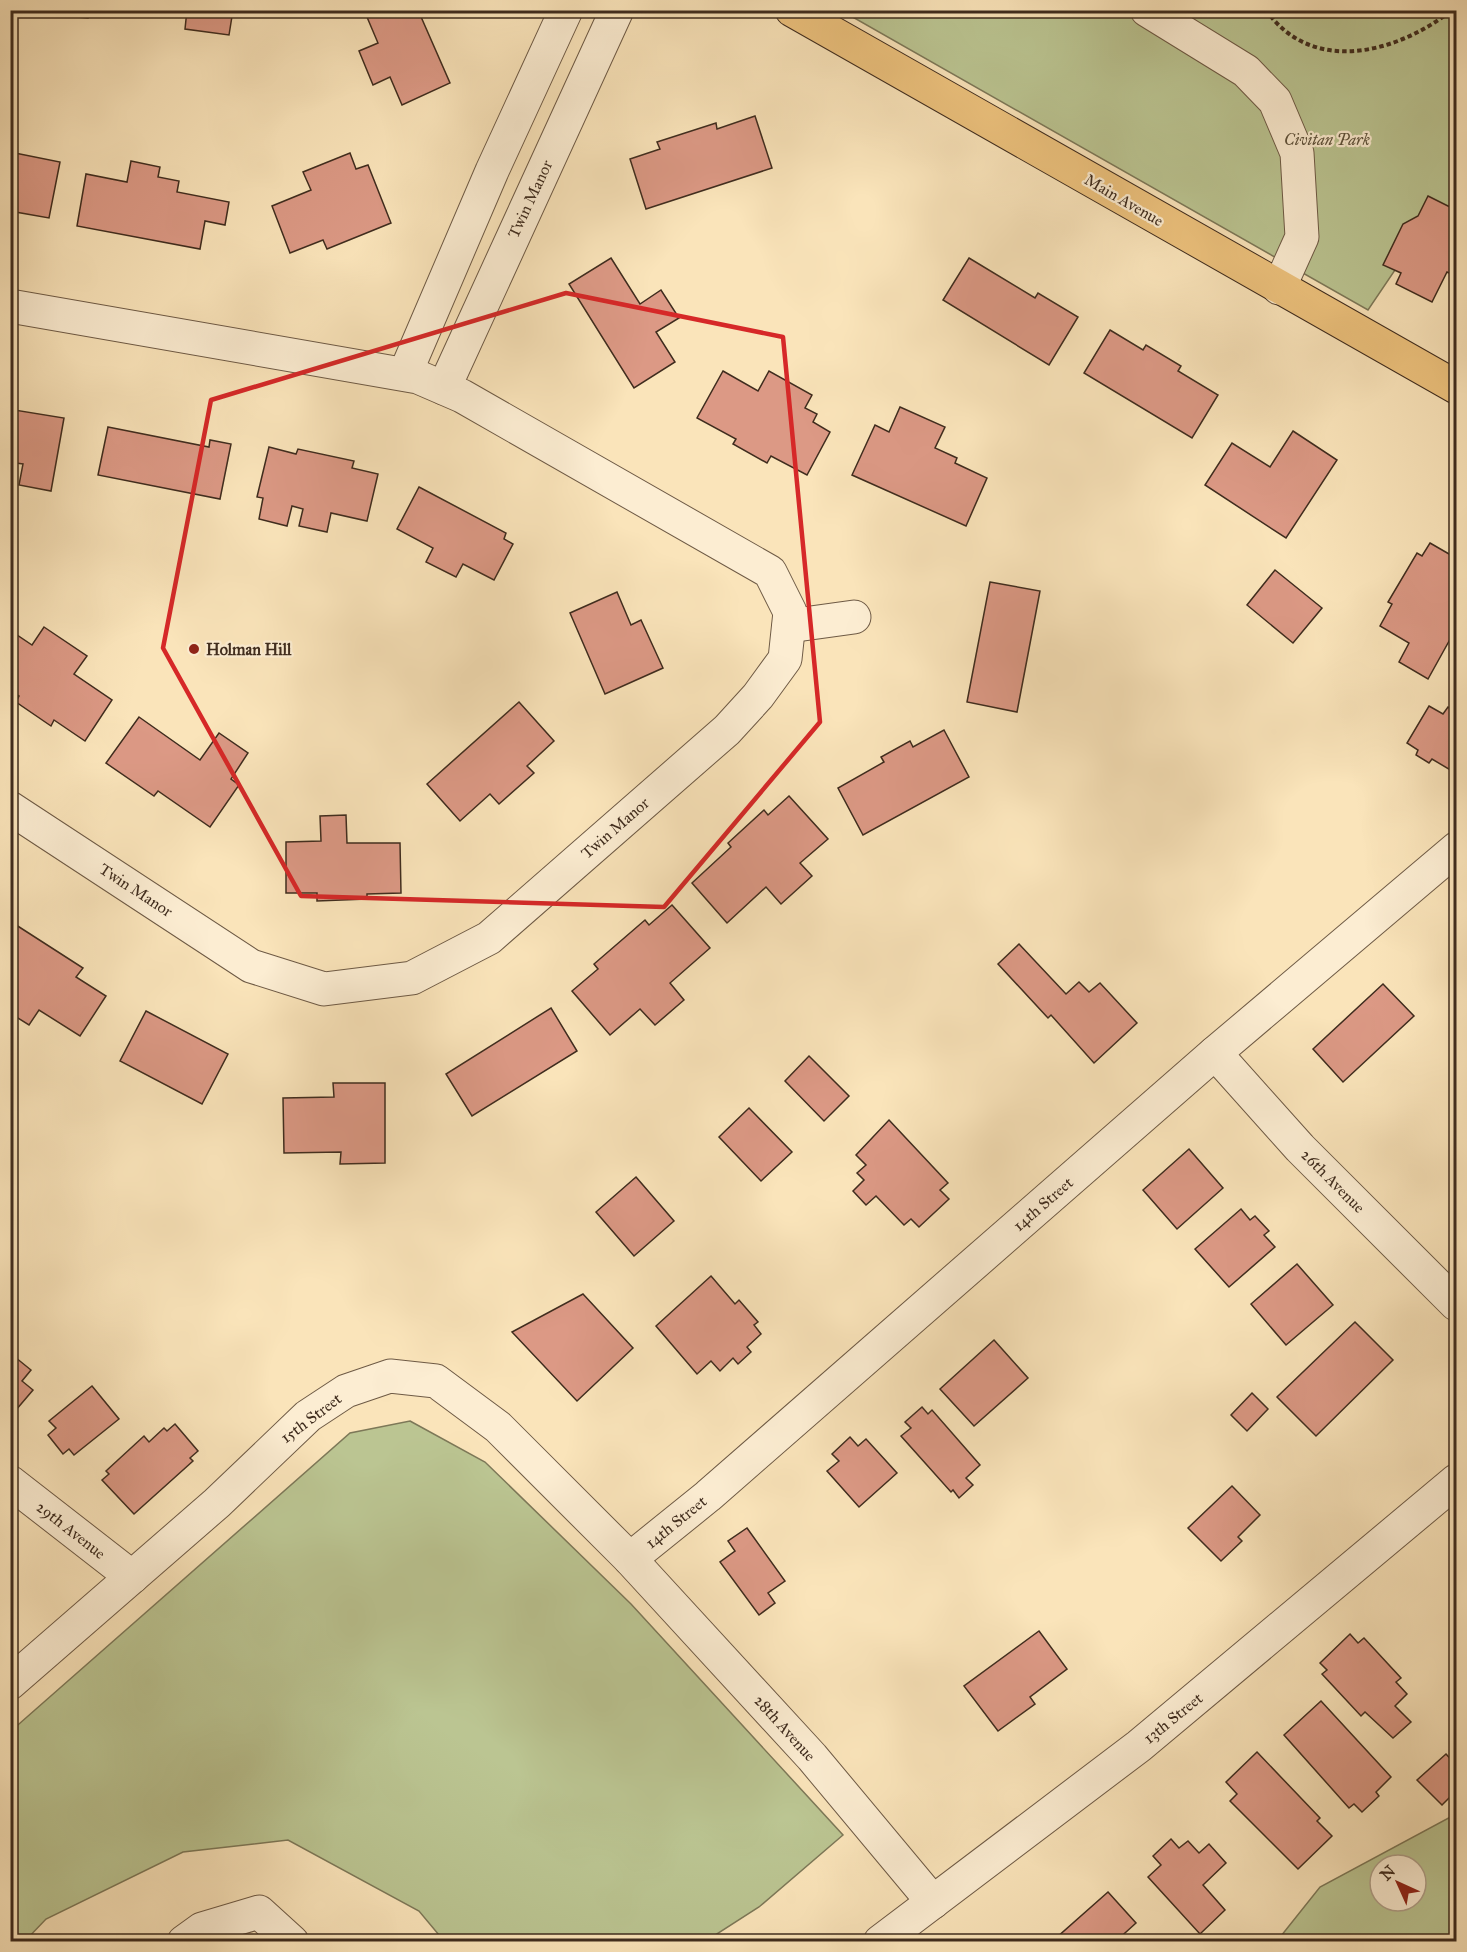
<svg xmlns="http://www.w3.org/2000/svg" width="1467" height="1952" font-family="'IM FELL Great Primer',serif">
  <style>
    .green { fill: #bbc592; stroke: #7d7858; stroke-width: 1.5; fill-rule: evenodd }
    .building { fill: #dc9985; stroke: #3f2c1e; stroke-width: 1.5 }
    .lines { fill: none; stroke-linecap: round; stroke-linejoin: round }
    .minor-casing { stroke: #6e5a45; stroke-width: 35 }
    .major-casing { stroke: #3f2c1e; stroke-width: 35 }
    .path { stroke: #3f2c1e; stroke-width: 4; stroke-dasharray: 4.5 3; stroke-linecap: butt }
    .minor { stroke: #fcedd2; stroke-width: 33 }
    .major { stroke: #edc27d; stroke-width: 33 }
    .marked { fill: none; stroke: #d62828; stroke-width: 4.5; stroke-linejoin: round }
    .poi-dot { fill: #8f2418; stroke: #fcedd2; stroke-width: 2 }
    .labels { text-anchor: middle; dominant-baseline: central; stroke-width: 4.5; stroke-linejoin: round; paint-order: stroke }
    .park-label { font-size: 16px; font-style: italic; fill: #5e523b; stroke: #fcedd2 }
    .street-label { font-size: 16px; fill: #3f2c1e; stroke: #fcedd2 }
    .poi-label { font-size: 16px; font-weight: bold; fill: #3f2c1e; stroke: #fcedd2; text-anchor: start }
  </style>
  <rect width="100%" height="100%" fill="#fae4ba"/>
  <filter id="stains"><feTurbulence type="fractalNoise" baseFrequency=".00333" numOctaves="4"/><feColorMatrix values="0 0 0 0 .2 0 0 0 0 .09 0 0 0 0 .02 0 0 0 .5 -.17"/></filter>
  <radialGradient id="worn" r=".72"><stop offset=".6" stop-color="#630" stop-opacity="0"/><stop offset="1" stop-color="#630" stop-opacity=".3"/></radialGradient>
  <!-- green -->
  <g class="green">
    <path d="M842,11h614v189l-34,30 -54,80z"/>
    <path d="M410,1421l75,41 146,142 212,231 -84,72 -53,34h-262l-25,-30 -131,-71 -105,12 -137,67 -21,22h-14v-210l339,-298z"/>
    <path d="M1456,1814v127h-179l43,-54zM1380,1865h36v36h-36z"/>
  </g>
  <!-- building -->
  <g class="building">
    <path d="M54,10h34v8l-35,-3z"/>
    <path d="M187,10h46l-4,25 -44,-6z"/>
    <path d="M364,10h54l32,73 -48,22 -12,-28 -17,8 -14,-34 19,-8z"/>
    <path d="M755,116l17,52 -126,41 -16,-50 30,-10 -3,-7 59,-19 1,6z"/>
    <path d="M10,152l50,10 -11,56 -39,-7z"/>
    <path d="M350,153l6,16 12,-4 23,58 -64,26 -4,-9 -33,13 -18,-47 39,-16 -8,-18z"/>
    <path d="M131,161l29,6 -2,10 21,4 -2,11 52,10 -4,23 -20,-4 -5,28 -123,-23 9,-52 41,8z"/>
    <path d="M1428,196l28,14v66l-9,-4 -15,30 -36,-18 5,-11 -18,-8 20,-41 15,-8z"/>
    <path d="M611,258l29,46 21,-14 18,28 -23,14 19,30 -41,26 -65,-104z"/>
    <path d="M969,258l66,40 3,-5 40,24 -29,48 -106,-65z"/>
    <path d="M1110,330l33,20 3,-5 35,21 -3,5 40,24 -26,43 -108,-65z"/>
    <path d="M723,371l35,20 11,-20 43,24 -7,13 12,6 -4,8 17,10 -23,43 -36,-19 -4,7 -34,-19 3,-5 -39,-21z"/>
    <path d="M10,402l6,1 -2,7 50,8 -13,73 -32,-6 4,-21 -7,-1 -6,20z"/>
    <path d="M900,407l45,20 -10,21 22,10 -2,5 32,15 -21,48 -114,-51 23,-50 14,7z"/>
    <path d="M108,427l101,20 1,-7 21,4 -11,55 -122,-24z"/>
    <path d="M1293,431l44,29 -51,78 -81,-53 27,-42 38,24z"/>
    <path d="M269,447l27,7 2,-5 56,12 -2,7 26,6 -11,47 -36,-8 -4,19 -28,-6 4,-17 -11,-3 -5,20 -28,-7 4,-21 -6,-1z"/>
    <path d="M419,487l87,46 -2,6 9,5 -19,36 -31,-16 -7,13 -30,-15 7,-14 -36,-19z"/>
    <path d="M1430,543l26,15v78l-3,-2 -25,45 -29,-17 10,-19 -29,-17 12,-22 -4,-2 29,-49 5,3z"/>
    <path d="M1275,570l47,38 -29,35 -46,-38z"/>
    <path d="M990,582l50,9 -23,121 -50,-10z"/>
    <path d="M617,592l14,33 10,-5 22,48 -58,26 -35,-81z"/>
    <path d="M44,627l43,29 -13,18 38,26 -27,41 -31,-21 -3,6 -35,-24 3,-6 -9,-5v-54l4,-4 18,12z"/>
    <path d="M519,702l35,39 -27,25 7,7 -35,31 -9,-10 -30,27 -33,-37z"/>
    <path d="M1429,706l14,8 5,-7 8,5v52l-4,7 -20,-12 -3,4 -13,-8 2,-5 -11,-7z"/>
    <path d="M139,717l61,43 19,-27 29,20 -17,26 8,6 -29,42 -52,-36 -4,5 -48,-33z"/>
    <path d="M944,730l25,47 -106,58 -25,-47 46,-26 -3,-5 29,-16 3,6z"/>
    <path d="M789,796l39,43 -28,24 12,13 -31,28 -15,-17 -39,36 -35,-40 39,-36 -3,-4 36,-33 4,5z"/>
    <path d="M346,815l1,28h53l1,50 -34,1v5l-50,2v-8h-31v-51l35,-1 -1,-25z"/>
    <path d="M672,905l38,43 -40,35 14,17 -29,25 -15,-16 -30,26 -38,-44 26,-22 -4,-5 51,-44 4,5z"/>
    <path d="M13,923l70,45 -7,9 30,19 -26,40 -41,-26 -10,15 -19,-12v-8l7,-10 -7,-4z"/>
    <path d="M1019,944l47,50 13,-12 10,10 11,-9 37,40 -43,40 -43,-48 -3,3 -50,-54z"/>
    <path d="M1383,984l31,32 -71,66 -30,-33z"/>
    <path d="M551,1008l26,43 -105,65 -26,-42z"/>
    <path d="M146,1011l82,43 -26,50 -82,-43z"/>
    <path d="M809,1056l40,40 -25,25 -39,-40z"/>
    <path d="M333,1083h52v80l-45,1 1,-12 -57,1 -1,-55 51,-1z"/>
    <path d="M749,1108l43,44 -31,29 -42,-44z"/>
    <path d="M889,1120l59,63 -8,7 9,9 -30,28 -8,-8 -7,6 -28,-29 -10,9 -13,-14 11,-11 -7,-7 9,-8 -10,-10z"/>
    <path d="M1189,1149l34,39 -46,41 -34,-39z"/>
    <path d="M636,1177l38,44 -40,35 -38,-44z"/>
    <path d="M1241,1209l9,11 5,-4 14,15 -5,4 11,12 -46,40 -34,-38z"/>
    <path d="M1297,1264l36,41 -47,40 -35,-41z"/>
    <path d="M711,1276l24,28 4,-4 19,22 -4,3 7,9 -14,13 4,5 -13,12 -5,-6 -13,13 -9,-10 -14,13 -41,-48z"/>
    <path d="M583,1294l50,54 -56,53 -65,-69z"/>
    <path d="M1355,1322l38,38 -77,76 -39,-39z"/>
    <path d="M994,1340l34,38 -54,48 -34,-37z"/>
    <path d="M10,1353l21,17 -9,11 11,9 -23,27z"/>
    <path d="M92,1386l27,33 -45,36 -5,-6 -6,5 -15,-19 8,-7 -7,-7z"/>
    <path d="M1252,1393l16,16 -21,22 -16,-16z"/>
    <path d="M922,1407l6,7 4,-4 48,55 -14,13 7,7 -14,13 -6,-8 -2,2 -50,-56 10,-8 -6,-6z"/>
    <path d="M175,1424l23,27 -8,7 3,3 -59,53 -32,-34 7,-6 -3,-3 38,-35 5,6 15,-14 3,3z"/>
    <path d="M850,1437l8,9 8,-7 31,34 -38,34 -32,-36 12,-10 -7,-7z"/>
    <path d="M1232,1486l28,29 -22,22 4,4 -21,20 -33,-33z"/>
    <path d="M747,1528l38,53 -17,12 7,10 -16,12 -39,-53 15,-11 -7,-10z"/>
    <path d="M1039,1631l28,38 -37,28 5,7 -37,27 -34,-45z"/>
    <path d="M1350,1634l8,9 6,-5 37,40 -5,4 11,12 -12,12 16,16 -18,16 -28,-26 -4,4 -39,-42 5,-4 -7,-7z"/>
    <path d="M1321,1701l70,76 -15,15 3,4 -17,16 -8,-8 -5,4 -65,-73z"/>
    <path d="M1257,1752l63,66 -3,3 15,15 -34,33 -68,-68 7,-7 -11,-12z"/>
    <path d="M1446,1754l10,11v26l-14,14 -25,-25z"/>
    <path d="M1171,1839l8,9 9,-7 11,12 10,-9 17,19 -23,22 22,25 -25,24 -52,-57 13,-12 -8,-9z"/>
    <path d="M1108,1892l28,31 -21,19h-58l-2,-3z"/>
  </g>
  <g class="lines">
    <defs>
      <g id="minor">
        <path d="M1147,10l99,61 29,30 22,52 5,84 -23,51"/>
        <path d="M10,306l408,71 44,19 308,176 20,40 -5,47 -27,37 -31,34 -238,208 -77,40 -88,11 -73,-23 -241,-158"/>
        <path d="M405,374l87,-203 74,-161"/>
        <path d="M444,388l173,-378"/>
        <path d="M789,626l65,-9"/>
        <path d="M1215,1053l85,95 156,156"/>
        <path d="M10,1482l122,95"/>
        <path d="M630,1559l78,-63 507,-443 241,-204"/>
        <path d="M10,1683l207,-180 91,-87 38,-25 44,-15 46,5 62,46 132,132 182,198 121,145"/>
        <path d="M184,1942l18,-13 57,-17 33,30"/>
        <path d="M880,1942l259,-196 317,-265"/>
      </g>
      <path id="major" d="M792,10l664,377"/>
    </defs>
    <!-- minor casing -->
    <use href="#minor" class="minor-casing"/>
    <!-- major casing -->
    <use href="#major" class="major-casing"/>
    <!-- path -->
    <path class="path" d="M1266,10c46,66 132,43 186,0"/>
    <!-- minor -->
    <use href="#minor" class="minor"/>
    <!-- major -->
    <use href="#major" class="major"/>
  </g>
  <!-- marked area -->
  <path class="marked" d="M566,293l217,44 37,385 -156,185 -363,-11 -138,-248 48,-248z"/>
  <!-- markers -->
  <circle class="poi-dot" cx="194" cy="649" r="6"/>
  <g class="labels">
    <!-- park labels -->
    <g class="park-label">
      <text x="1327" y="139">Civitan Park</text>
    </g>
    <!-- street labels -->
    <g class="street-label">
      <text transform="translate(530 199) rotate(-65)">Twin Manor</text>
      <text transform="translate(1124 200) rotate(30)">Main Avenue</text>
      <text transform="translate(615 828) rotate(-41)">Twin Manor</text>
      <text transform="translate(136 890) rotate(33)">Twin Manor</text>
      <text transform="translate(1333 1181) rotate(45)">26th Avenue</text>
      <text transform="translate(1043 1204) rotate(-41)">14th Street</text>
      <text transform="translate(311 1418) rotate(-37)">15th Street</text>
      <text transform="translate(676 1522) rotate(-39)">14th Street</text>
      <text transform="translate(71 1530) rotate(38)">29th Avenue</text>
      <text transform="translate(1173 1718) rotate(-39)">13th Street</text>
      <text transform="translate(785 1728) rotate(48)">28th Avenue</text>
    </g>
    <!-- poi labels -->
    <g class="poi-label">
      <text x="206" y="649">Holman Hill</text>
    </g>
  </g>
  <!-- margin -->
  <rect width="1467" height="1952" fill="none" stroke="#fae4ba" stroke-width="36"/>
  <rect x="12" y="12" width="1443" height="1928" fill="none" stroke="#3f2c1e" stroke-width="3"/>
  <rect x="18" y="18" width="1431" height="1916" fill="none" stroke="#3f2c1e" stroke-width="1.5"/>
  <!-- north arrow -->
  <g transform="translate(1398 1883) rotate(315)"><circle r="28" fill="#fcedd2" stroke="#b0a08a" stroke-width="1.5"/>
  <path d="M0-4.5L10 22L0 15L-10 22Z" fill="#8f2418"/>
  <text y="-9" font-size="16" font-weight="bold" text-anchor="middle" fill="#3f2c1e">N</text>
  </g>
  <rect width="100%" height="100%" filter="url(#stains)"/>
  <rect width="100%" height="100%" fill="url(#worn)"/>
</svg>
